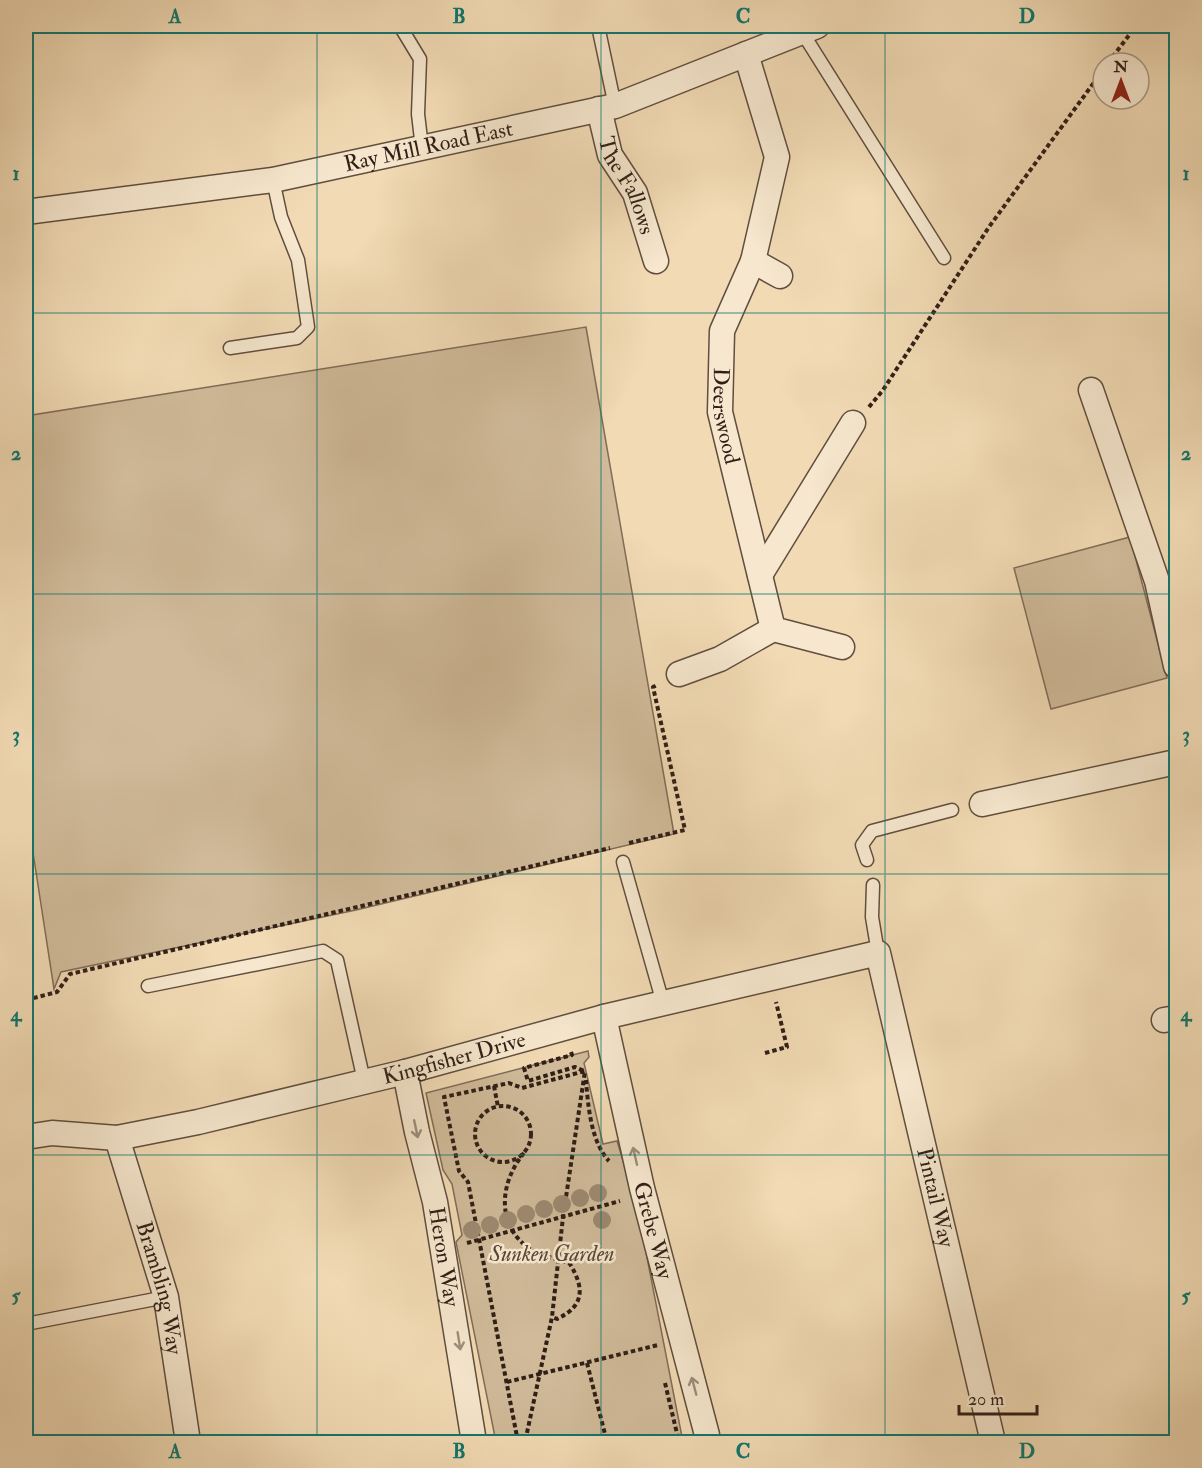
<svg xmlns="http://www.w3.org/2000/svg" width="1202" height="1468" font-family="'IM FELL Double Pica',serif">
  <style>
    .green { fill: #d0ba99; stroke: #806c58; stroke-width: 1.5 }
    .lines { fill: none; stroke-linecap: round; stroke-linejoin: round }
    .lane-casing { stroke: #604e3e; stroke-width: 15 }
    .street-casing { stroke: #604e3e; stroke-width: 27 }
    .path { stroke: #301f17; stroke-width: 4; stroke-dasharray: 4.5 3; stroke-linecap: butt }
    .lane { stroke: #f6e7ce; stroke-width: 12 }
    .street { stroke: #f6e7ce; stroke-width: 24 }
    .tree { fill: #9d8970 }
    .oneway { stroke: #9d8d7c }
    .grid { fill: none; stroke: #0f766e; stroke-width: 1.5; stroke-opacity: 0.55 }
    .labels { text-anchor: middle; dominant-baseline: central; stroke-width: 5; stroke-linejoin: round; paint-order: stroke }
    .street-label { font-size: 22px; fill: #301f17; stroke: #f6e7ce }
    .park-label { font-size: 22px; font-style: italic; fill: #584638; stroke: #f6e7ce }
    .neatline { fill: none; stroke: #0f766e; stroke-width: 2 }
    .grid-label { font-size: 20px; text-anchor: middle; font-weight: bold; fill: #0f766e }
  </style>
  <rect width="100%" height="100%" fill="#f1dab4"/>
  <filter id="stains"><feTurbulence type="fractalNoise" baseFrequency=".00333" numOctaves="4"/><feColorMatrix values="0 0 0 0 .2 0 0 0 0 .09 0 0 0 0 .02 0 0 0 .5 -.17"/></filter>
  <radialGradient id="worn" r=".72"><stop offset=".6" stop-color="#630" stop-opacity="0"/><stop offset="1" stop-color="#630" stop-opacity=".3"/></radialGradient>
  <!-- green -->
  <g class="green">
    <path d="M586,327l88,507 -318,76 -295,62 -7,17 -28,-182v-391z"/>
    <path d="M1130,537l37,141 -116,31 -37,-141z"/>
    <path d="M588,1051l1,6 -5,6 19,81 14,-3 28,92 -2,4 40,205h-187l-40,-200 6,-7 -10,-51 -9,-14 -17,-77z"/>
  </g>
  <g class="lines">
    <defs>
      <g id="lane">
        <path d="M400,26l20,33 -2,55 4,34"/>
        <path d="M598,26l17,80"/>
        <path d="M802,32l142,226"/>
        <path d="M230,348l67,-10 11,-11 -10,-67 -17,-43 -8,-37"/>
        <path d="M867,860l-5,-15 10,-14 80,-21"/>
        <path d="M623,862l40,141"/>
        <path d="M873,885l-1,32 6,36"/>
        <path d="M148,986l175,-35 14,9 27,121"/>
        <path d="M26,1324l140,-27"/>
      </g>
      <g id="street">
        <path d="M746,54l31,103 -24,104 27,15"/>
        <path id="s1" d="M599,109l11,46 25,38 21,68"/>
        <path id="s2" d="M26,212l247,-32 342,-74 202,-80"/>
        <path id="s3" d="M753,261l-31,70 -2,81 53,217 69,18"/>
        <path d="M1091,390l66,191 19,85"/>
        <path d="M760,575l93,-152"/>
        <path d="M679,674l41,-15 53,-30"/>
        <path d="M982,804l194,-42"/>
        <path id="s4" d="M604,1017l38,171 65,247 -1,7"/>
        <path d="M1164,1020l12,-2"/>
        <path id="s5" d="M405,1072l12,60 18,70 39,240"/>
        <path id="s6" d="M26,1137l26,-4 65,5 81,-16 207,-50 199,-55 274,-64 115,489"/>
        <path id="s7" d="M117,1138l49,159 22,145"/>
      </g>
    </defs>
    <!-- lane casing -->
    <use href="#lane" class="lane-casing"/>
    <!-- street casing -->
    <use href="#street" class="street-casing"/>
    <!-- path -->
    <g class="path">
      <path d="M1108,63l28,-37"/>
      <path d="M869,407l14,-17 106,-163 114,-157"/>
      <path d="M629,843l56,-13 -32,-143 4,-2"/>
      <path d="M26,1000l31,-8 13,-18 540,-126"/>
      <path d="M571,1052l1,3 -48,13 4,13 47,-14 9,4"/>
      <path d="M765,1053l22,-6 -11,-45"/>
      <path d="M586,1080c2,26 5,62 23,81"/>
      <path d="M494,1086l4,21"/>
      <circle cx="503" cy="1134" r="28"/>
      <path d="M524,1153c-24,29 -29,72 6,96 12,8 27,9 40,15 15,25 14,42 -13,55l-5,-2"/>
      <path d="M467,1243l153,-42"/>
      <path d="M587,1363l20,79"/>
      <path d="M507,1382l151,-37"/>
      <path d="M665,1383l14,59"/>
      <path d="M518,1442l-50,-260 -9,-11 -15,-74 65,-14 13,5 63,-17 -22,146 -11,100 -27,125"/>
    </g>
    <!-- lane -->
    <use href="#lane" class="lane"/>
    <!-- street -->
    <use href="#street" class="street"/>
  </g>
  <!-- trees -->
  <g class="tree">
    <circle cx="598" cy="1193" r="9"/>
    <circle cx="580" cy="1198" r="9"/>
    <circle cx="562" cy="1204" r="9"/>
    <circle cx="544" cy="1209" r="9"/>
    <circle cx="526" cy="1214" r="9"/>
    <circle cx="508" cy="1220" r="9"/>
    <circle cx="602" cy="1220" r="9"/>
    <circle cx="490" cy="1225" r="9"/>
    <circle cx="472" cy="1230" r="9"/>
  </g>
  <!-- one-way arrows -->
  <defs><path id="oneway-shaft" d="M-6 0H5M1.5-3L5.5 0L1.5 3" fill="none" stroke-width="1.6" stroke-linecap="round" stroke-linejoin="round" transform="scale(1.5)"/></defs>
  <g class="oneway">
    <use href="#oneway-shaft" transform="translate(416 1129) rotate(78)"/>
    <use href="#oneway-shaft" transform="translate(635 1156) rotate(-103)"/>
    <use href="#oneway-shaft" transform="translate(459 1341) rotate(81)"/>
    <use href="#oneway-shaft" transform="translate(694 1386) rotate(-105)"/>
  </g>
  <!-- grid -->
  <path class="grid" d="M317,26v1416M601,26v1416M885,26v1416M26,313h1150M26,594h1150M26,874h1150M26,1155h1150"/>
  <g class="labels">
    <!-- street labels -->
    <g class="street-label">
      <text stroke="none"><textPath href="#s2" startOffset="408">Ray Mill Road East</textPath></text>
      <text stroke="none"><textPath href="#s1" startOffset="82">The Fallows</textPath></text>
      <text stroke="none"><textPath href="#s3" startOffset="162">Deerswood</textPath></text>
      <text stroke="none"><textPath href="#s6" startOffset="438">Kingfisher Drive</textPath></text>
      <text stroke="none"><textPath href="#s6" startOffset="1126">Pintail Way</textPath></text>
      <text stroke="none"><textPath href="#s4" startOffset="219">Grebe Way</textPath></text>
      <text stroke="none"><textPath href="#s5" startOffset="189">Heron Way</textPath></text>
      <text stroke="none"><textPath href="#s7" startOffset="156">Brambling Way</textPath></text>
    </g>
    <!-- park labels -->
    <g class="park-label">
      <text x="552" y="1254">Sunken Garden</text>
    </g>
  </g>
  <!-- margin -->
  <rect width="1202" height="1468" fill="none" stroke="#f1dab4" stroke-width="66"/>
  <!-- north arrow -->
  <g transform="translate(1121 81)"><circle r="28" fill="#f6e7ce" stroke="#a79785" stroke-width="1.5"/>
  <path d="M0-4.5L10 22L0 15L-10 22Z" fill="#8f2418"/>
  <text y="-9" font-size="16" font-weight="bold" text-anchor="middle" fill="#301f17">N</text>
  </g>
  <!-- scale -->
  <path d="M959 1405v9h78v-9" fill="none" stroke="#301f17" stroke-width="3"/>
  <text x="968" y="1405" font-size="18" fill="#301f17" stroke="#f6e7ce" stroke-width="4.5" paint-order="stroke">20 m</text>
  <rect x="33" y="33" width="1136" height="1402" class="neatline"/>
  <g class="grid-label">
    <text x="175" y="23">A</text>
    <text x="459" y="23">B</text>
    <text x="743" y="23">C</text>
    <text x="1027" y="23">D</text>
    <text x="16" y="180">1</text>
    <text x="1186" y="180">1</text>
    <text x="16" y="460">2</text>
    <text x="1186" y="460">2</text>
    <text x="16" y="741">3</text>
    <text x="1186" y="741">3</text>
    <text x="16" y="1021">4</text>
    <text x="1186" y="1021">4</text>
    <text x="16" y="1302">5</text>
    <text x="1186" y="1302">5</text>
    <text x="175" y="1458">A</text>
    <text x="459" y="1458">B</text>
    <text x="743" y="1458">C</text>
    <text x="1027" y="1458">D</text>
  </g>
  <rect width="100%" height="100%" filter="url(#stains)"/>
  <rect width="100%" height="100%" fill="url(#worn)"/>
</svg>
